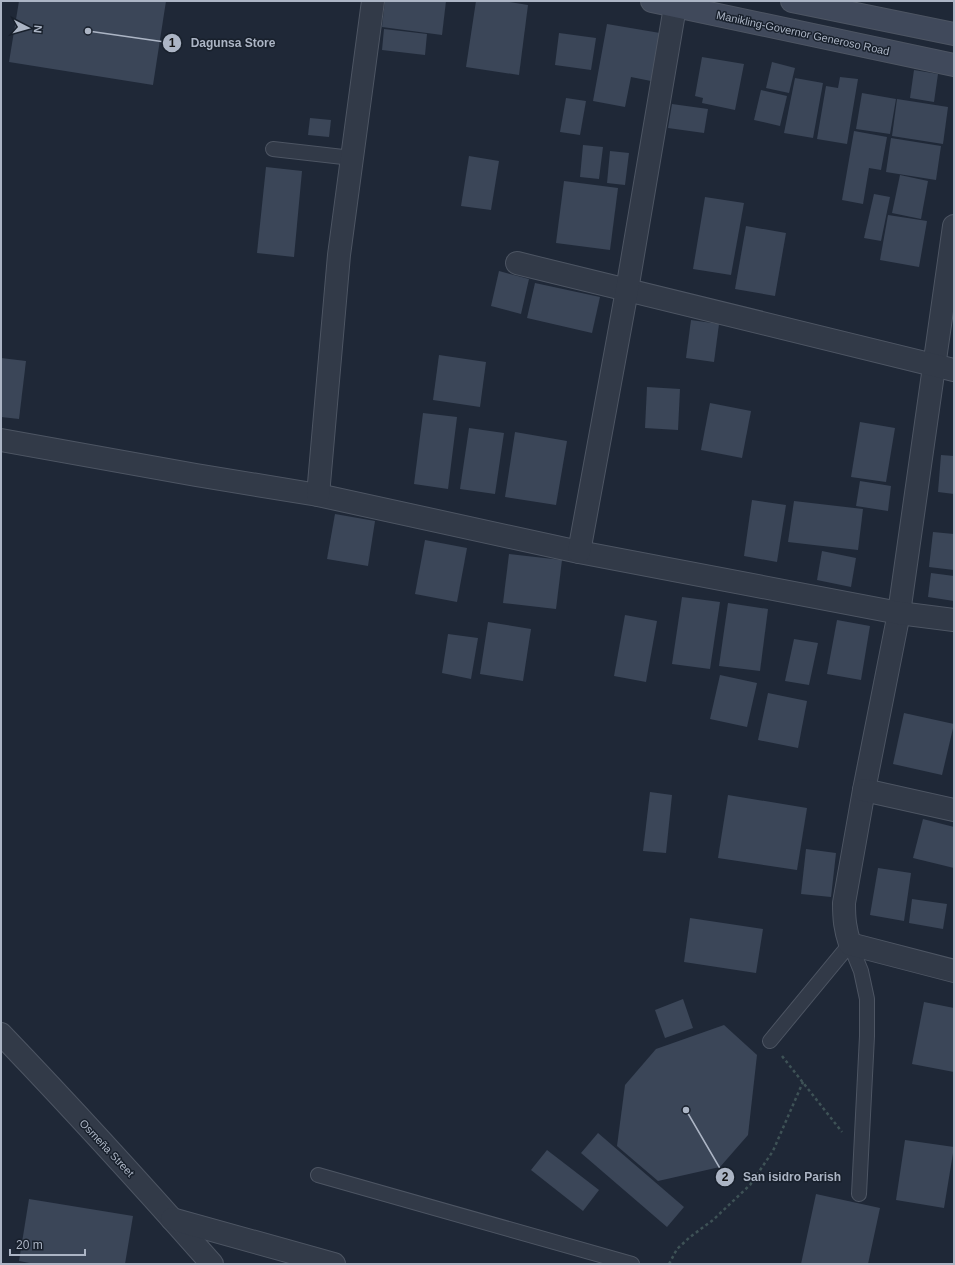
<svg xmlns="http://www.w3.org/2000/svg" width="955" height="1265" font-family="Helvetica,sans-serif">
  <style>
    .building { fill: #3b4658 }
    .lines { fill: none; stroke-linecap: round; stroke-linejoin: round }
    .lane-casing { stroke: #4d5563; stroke-width: 16 }
    .street-casing { stroke: #4d5563; stroke-width: 24 }
    .secondary-casing { stroke: #4d5563; stroke-width: 24 }
    .path { stroke: #3e5256; stroke-width: 2.5; stroke-dasharray: 3 3; stroke-linecap: butt }
    .lane { stroke: #323a48; stroke-width: 14 }
    .street { stroke: #323a48; stroke-width: 22 }
    .secondary { stroke: #40495b; stroke-width: 22 }
    .labels { text-anchor: middle; dominant-baseline: central; stroke-width: 3; stroke-linejoin: round; paint-order: stroke }
    .street-label { font-size: 11px; fill: #acb5c5; stroke: #18202c }
    .leader { fill: none; stroke: #acb5c5; stroke-width: 1.5 }
    .callout-dot { fill: #acb5c5; stroke: #18202c; stroke-width: 1.5 }
    .mark-label { font-size: 12px; text-anchor: middle; font-weight: bold; fill: #111 }
    .callout-label { font-size: 12px; text-anchor: middle; font-weight: bold; fill: #acb5c5; stroke: #18202c; stroke-width: 3; stroke-linejoin: round; paint-order: stroke }
  </style>
  <rect width="100%" height="100%" fill="#1f2837"/>
  <!-- building -->
  <g class="building">
    <path d="M19,1h147l-13,84 -144,-23z"/>
    <path d="M385,1h61l-4,34 -60,-8z"/>
    <path d="M476,1h27l25,4 -9,70 -53,-8z"/>
    <path d="M607,24l53,9 -9,48 -20,-4 -6,30 -32,-6z"/>
    <path d="M384,29l43,5 -2,21 -43,-5z"/>
    <path d="M559,33l37,5 -5,32 -36,-5z"/>
    <path d="M702,57l42,7 -9,46 -33,-7 1,-5 -8,-2z"/>
    <path d="M772,62l23,6 -6,25 -23,-5z"/>
    <path d="M914,70l24,4 -4,28 -24,-4z"/>
    <path d="M840,77l18,2 -11,65 -30,-5 9,-53 12,2z"/>
    <path d="M795,78l28,5 -10,55 -29,-5z"/>
    <path d="M761,90l26,6 -7,30 -26,-6z"/>
    <path d="M862,93l34,6 -6,35 -34,-5z"/>
    <path d="M566,98l20,3 -6,34 -20,-3z"/>
    <path d="M897,99l51,8 -5,37 -51,-8z"/>
    <path d="M672,104l36,5 -4,24 -36,-5z"/>
    <path d="M310,118l21,2 -2,17 -21,-2z"/>
    <path d="M854,131l33,6 -6,33 -12,-2 -6,36 -21,-4z"/>
    <path d="M891,138l50,8 -5,34 -50,-8z"/>
    <path d="M583,145l20,2 -4,32 -19,-2z"/>
    <path d="M610,151l19,2 -4,32 -18,-2z"/>
    <path d="M469,156l30,5 -8,49 -30,-4z"/>
    <path d="M266,167l36,4 -8,86 -37,-4z"/>
    <path d="M900,175l28,6 -7,38 -29,-6z"/>
    <path d="M564,181l54,7 -8,62 -54,-7z"/>
    <path d="M874,194l16,3 -9,44 -17,-3z"/>
    <path d="M705,197l39,6 -13,72 -38,-6z"/>
    <path d="M888,215l39,6 -8,46 -39,-7z"/>
    <path d="M746,226l40,7 -11,63 -40,-7z"/>
    <path d="M499,271l30,8 -8,35 -30,-8z"/>
    <path d="M535,283l65,14 -8,36 -65,-15z"/>
    <path d="M691,320l28,4 -5,38 -28,-4z"/>
    <path d="M439,355l47,7 -6,45 -47,-7z"/>
    <path d="M1,358l25,3 -7,58 -18,-2z"/>
    <path d="M647,387l33,2 -2,41 -33,-2z"/>
    <path d="M710,403l41,8 -9,47 -41,-8z"/>
    <path d="M423,413l34,4 -9,72 -34,-5z"/>
    <path d="M860,422l35,6 -9,54 -35,-5z"/>
    <path d="M469,428l35,5 -9,61 -35,-5z"/>
    <path d="M515,432l52,9 -11,64 -51,-8z"/>
    <path d="M941,455l13,1v38l-16,-2z"/>
    <path d="M860,481l31,5 -3,25 -32,-5z"/>
    <path d="M752,500l34,5 -9,57 -33,-6z"/>
    <path d="M794,501l69,8 -5,41 -70,-8z"/>
    <path d="M335,514l40,7 -7,45 -41,-7z"/>
    <path d="M933,532l21,2v36l-25,-3z"/>
    <path d="M425,540l42,8 -10,54 -42,-8z"/>
    <path d="M822,551l34,7 -5,29 -34,-7z"/>
    <path d="M509,554l53,6 -6,49 -53,-6z"/>
    <path d="M931,573l23,3v25l-26,-4z"/>
    <path d="M682,597l38,5 -10,67 -38,-5z"/>
    <path d="M728,603l40,6 -8,62 -41,-5z"/>
    <path d="M625,615l32,6 -11,61 -32,-6z"/>
    <path d="M837,620l33,6 -9,54 -34,-6z"/>
    <path d="M488,622l43,7 -8,52 -43,-7z"/>
    <path d="M448,634l30,4 -7,41 -29,-6z"/>
    <path d="M794,639l24,4 -9,42 -24,-4z"/>
    <path d="M720,675l37,8 -10,44 -37,-8z"/>
    <path d="M768,693l39,8 -9,47 -40,-8z"/>
    <path d="M904,713l50,11 -12,51 -49,-11z"/>
    <path d="M650,792l22,3 -6,58 -23,-2z"/>
    <path d="M728,795l79,13 -10,62 -79,-12z"/>
    <path d="M923,819l31,8v41l-41,-10z"/>
    <path d="M806,849l30,4 -5,44 -30,-3z"/>
    <path d="M878,868l33,5 -7,48 -34,-6z"/>
    <path d="M912,899l35,5 -4,25 -34,-6z"/>
    <path d="M690,918l73,11 -7,44 -72,-11z"/>
    <path d="M683,999l10,29 -28,10 -10,-28z"/>
    <path d="M924,1002l30,6v64l-42,-8z"/>
    <path d="M724,1025l33,30 -9,80 -28,32 -62,14 -41,-35 8,-61 31,-36z"/>
    <path d="M598,1133l86,74 -17,20 -86,-74z"/>
    <path d="M905,1140l49,7 -10,61 -48,-8z"/>
    <path d="M547,1150l52,40 -16,21 -52,-41z"/>
    <path d="M816,1194l64,14 -12,56h-67z"/>
    <path d="M29,1199l104,17 -8,48h-90l-16,-3z"/>
  </g>
  <g class="lines">
    <defs>
      <g id="lane">
        <path d="M273,149l79,9"/>
        <path d="M770,1041l80,-97 11,27 6,28v37l-8,158"/>
        <path d="M318,1175l314,89"/>
      </g>
      <g id="street">
        <path d="M954,226l-55,387 -35,177 -20,113c0,16 1,26 6,41l104,27"/>
        <path d="M517,263l437,107"/>
        <path d="M1,440l195,35 122,20 261,57 320,61 55,7"/>
        <path d="M318,495l21,-240 34,-254"/>
        <path d="M579,552l48,-262 49,-289"/>
        <path d="M864,790l90,20"/>
        <path d="M1,1034c72,75 142,152 211,230"/>
        <path d="M172,1219l162,45"/>
      </g>
      <g id="secondary">
        <path d="M652,1l302,64"/>
        <path d="M792,1l162,33"/>
      </g>
    </defs>
    <!-- lane casing -->
    <use href="#lane" class="lane-casing"/>
    <!-- street casing -->
    <use href="#street" class="street-casing"/>
    <!-- secondary casing -->
    <use href="#secondary" class="secondary-casing"/>
    <!-- path -->
    <g class="path">
      <path d="M782,1056l60,76"/>
      <path d="M669,1264l8,-15 13,-12 23,-17 37,-35 23,-34 30,-69"/>
    </g>
    <!-- lane -->
    <use href="#lane" class="lane"/>
    <!-- street -->
    <use href="#street" class="street"/>
    <!-- secondary -->
    <use href="#secondary" class="secondary"/>
  </g>
  <g class="labels">
    <!-- street labels -->
    <g class="street-label">
      <text transform="translate(803 33) rotate(12)">Manikling-Governor Generoso Road</text>
      <text transform="translate(107 1148) rotate(47)">Osmeña Street</text>
    </g>
  </g>
  <!-- callouts -->
  <path class="leader" d="M88 31L172 43M686 1110L725 1177"/>
  <g class="callout-dot">
    <circle cx="88" cy="31" r="4"/>
    <circle cx="686" cy="1110" r="4"/>
    <circle cx="172" cy="43" r="10"/>
    <circle cx="725" cy="1177" r="10"/>
  </g>
  <g class="mark-label">
    <text x="172" y="47">1</text>
    <text x="725" y="1181">2</text>
  </g>
  <g class="callout-label">
    <text x="233" y="47">Dagunsa Store</text>
    <text x="792" y="1181">San isidro Parish</text>
  </g>
  <!-- border -->
  <rect width="955" height="1265" fill="none" stroke="#acb5c5" stroke-width="4"/>
  <!-- north arrow -->
  <g transform="translate(28 28) rotate(96)" stroke="#18202c" stroke-width="3" paint-order="stroke">
  <path d="M0-3L7 15L0 10L-7 15Z" fill="#acb5c5"/>
  <text y="-6" font-size="11" font-weight="bold" text-anchor="middle" fill="#acb5c5">N</text>
  </g>
  <!-- scale -->
  <path d="M10 1249v6h75v-6" fill="none" stroke="#acb5c5" stroke-width="2"/>
  <text x="16" y="1249" font-size="12" fill="#acb5c5" stroke="#18202c" stroke-width="3" paint-order="stroke">20 m</text>
</svg>
